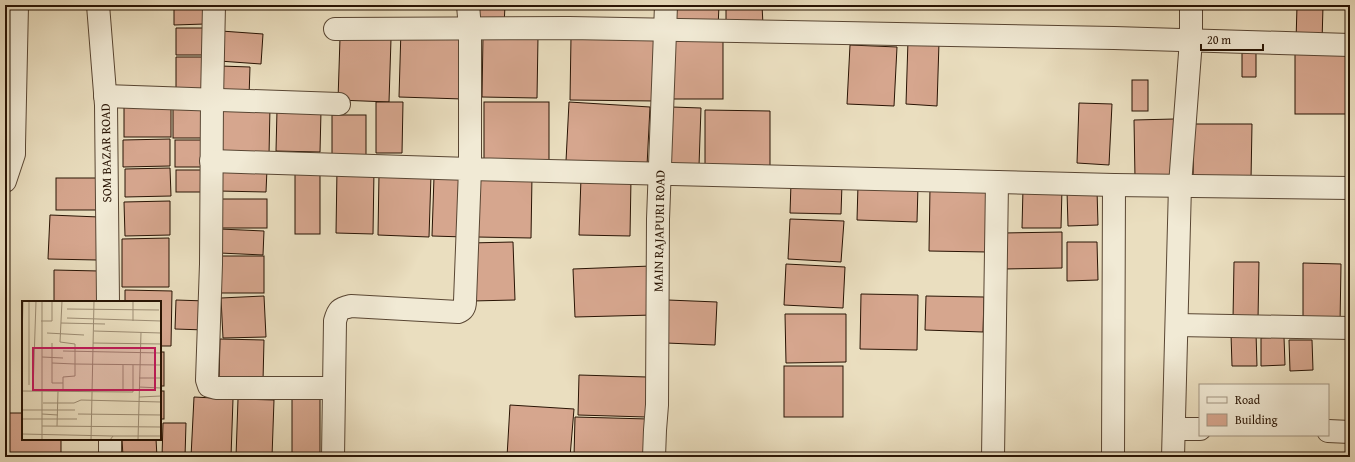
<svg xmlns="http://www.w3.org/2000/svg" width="1355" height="462" font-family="'Gentium Book Plus',serif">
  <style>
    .building { fill: #d6a68e; stroke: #291404 }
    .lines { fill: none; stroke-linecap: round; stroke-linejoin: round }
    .minor-casing { stroke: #594633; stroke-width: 24 }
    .minor { stroke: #f1ead5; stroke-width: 22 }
    .labels { text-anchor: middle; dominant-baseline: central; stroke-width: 3.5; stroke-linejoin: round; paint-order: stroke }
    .street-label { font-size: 13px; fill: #291404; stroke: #f1ead5 }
    .inset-road { fill: none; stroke: #9d8d74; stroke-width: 1 }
    .view { fill: #c2185b; fill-opacity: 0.15; stroke: #c2185b; stroke-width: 2 }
    .inset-edge { fill: none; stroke: #291404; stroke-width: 2 }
  </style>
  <rect width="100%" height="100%" fill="#eadebf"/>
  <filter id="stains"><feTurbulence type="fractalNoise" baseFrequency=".005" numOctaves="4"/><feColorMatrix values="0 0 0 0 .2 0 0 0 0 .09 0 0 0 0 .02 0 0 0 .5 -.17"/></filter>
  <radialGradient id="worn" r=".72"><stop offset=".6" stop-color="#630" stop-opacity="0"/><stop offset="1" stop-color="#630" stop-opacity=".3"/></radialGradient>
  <!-- building -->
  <g class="building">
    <path d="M174,5h30l1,19 -31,1z"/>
    <path d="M473,5h32l-1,22 -31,-2z"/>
    <path d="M675,5h44l-1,23 -44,-2z"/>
    <path d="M726,5h36l1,20 -37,1z"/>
    <path d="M1297,6h26l-1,36 -26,-1z"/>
    <path d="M176,28h31l-1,27h-30z"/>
    <path d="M401,29l63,2 -1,68 -64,-2z"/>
    <path d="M221,31l42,3 -2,30 -42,-3z"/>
    <path d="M483,36l55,1 -1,61 -55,-1z"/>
    <path d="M571,37l85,1 -1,63 -85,-1z"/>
    <path d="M340,38l51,1 -2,63 -51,-2z"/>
    <path d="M908,40l31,2 -2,64 -31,-2z"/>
    <rect x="672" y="41" width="51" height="58"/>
    <path d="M850,45l47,2 -3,59 -47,-2z"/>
    <path d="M1256,52v25h-14v-24z"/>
    <rect x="1295" y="53" width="55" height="61"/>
    <path d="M176,57h32l1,33h-33z"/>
    <path d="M220,66l30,1 -1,30 -30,-1z"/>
    <rect x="1132" y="80" width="16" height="31"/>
    <path d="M376,102h27l-1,51h-26z"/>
    <rect x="484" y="102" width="65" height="62"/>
    <path d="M569,102l81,5 -3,59 -81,-5z"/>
    <path d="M1079,103l33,1 -3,61 -32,-2z"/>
    <rect x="124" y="106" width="47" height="31"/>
    <path d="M221,106l49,1 -1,48 -49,-1z"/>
    <path d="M672,107l29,1 -2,58 -29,-1z"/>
    <rect x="173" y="108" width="31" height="30"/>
    <path d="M277,110l44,1 -1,41 -44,-1z"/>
    <path d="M705,110l65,1v57h-65z"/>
    <rect x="332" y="115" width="34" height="44"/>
    <path d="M1174,119l2,58 -41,1 -1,-58z"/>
    <path d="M1194,124h58l-1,56 -58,-1z"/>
    <path d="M170,139v27l-47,1v-27z"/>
    <rect x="175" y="140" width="29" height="27"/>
    <rect x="295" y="167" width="25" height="67"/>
    <path d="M170,168l1,28 -46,1v-28z"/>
    <path d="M218,168l49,1 -1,23 -48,-1z"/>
    <path d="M337,169l37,1 -1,64 -37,-1z"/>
    <rect x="176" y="170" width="31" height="22"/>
    <path d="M379,174l52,1 -2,62 -51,-2z"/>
    <path d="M477,175l55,1 -1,62 -54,-1z"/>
    <path d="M434,177h33l-2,60 -33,-1z"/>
    <rect x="56" y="178" width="41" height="32"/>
    <path d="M581,178l50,1 -1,57 -51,-1z"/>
    <path d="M791,183l51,1 -1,30 -51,-1z"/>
    <path d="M858,185l60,1 -1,36 -60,-2z"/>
    <path d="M930,187l58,1 -1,64 -58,-1z"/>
    <path d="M1023,188h39l-1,40h-39z"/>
    <path d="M1097,190l1,35 -30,1 -1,-35z"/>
    <rect x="220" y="199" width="47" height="29"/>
    <path d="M170,201v34l-45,1 -1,-34z"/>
    <path d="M50,215l49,2 -2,43 -49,-1z"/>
    <path d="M790,219l54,2 -3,41 -53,-3z"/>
    <path d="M220,229l44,2 -1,24 -43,-2z"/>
    <path d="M1062,232v36l-59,1v-36z"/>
    <path d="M169,238v49h-47v-48z"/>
    <path d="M513,242l2,58 -43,1 -2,-58z"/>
    <path d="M1067,242h30l1,38 -31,1z"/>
    <rect x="220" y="256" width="44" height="37"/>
    <path d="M1234,262h25l-1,58 -25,-1z"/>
    <path d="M1303,263l38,1 -1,61 -37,-1z"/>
    <path d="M786,264l59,3 -2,41 -59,-3z"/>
    <path d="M651,266l2,49 -78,2 -2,-48z"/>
    <path d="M54,270l45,1 -1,31h-44z"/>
    <path d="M125,290l47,1 -1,55h-11v-44h-35z"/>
    <path d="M861,294l57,1 -1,55 -57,-1z"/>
    <path d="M264,296l2,41 -43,1 -2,-40z"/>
    <path d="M926,296l58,1 -1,35 -58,-2z"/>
    <path d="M176,300l30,1 -1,29 -30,-1z"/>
    <path d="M668,300l49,2 -2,43 -49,-2z"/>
    <path d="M785,314h61v48l-60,1z"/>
    <path d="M1256,333l1,33h-25l-1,-32z"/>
    <path d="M1284,337l1,28 -24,1v-28z"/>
    <path d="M220,339l44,1 -1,41h-44z"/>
    <path d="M1289,340h23l1,30 -23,1z"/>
    <rect x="160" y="352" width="4" height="34"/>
    <rect x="784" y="366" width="59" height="51"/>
    <path d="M579,375l68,2 -1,40 -68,-2z"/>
    <rect x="160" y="391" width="4" height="28"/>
    <path d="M320,396v57h-28v-56z"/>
    <path d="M194,397l39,2 -2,58h-40z"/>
    <path d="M238,399l36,1 -2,57h-36z"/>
    <path d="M510,405l64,4 -4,48h-63z"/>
    <path d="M5,413h18v26h38v18h-56z"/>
    <path d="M575,417l73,2 -1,38h-73z"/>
    <path d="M163,423h23l-1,34h-23z"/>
    <path d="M122,439h34l1,18h-34z"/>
  </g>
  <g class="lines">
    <defs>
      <g id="minor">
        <path d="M98,5l8,100 2,197"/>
        <path d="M214,5l-2,95 -1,164 -4,116 2,6 7,2h118"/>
        <path d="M468,5l2,24v140l644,16 236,3"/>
        <path d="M335,29l234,-1 545,10 236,7"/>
        <path d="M105,96l234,8"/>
        <path d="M211,161l259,8 -5,132c0,6 -1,9 -7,11l-107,-6c-12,3 -13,4 -16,15l-2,136"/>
        <path d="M5,181l9,-27v-9l3,-140"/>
        <path d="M1177,325l173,3"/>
        <path d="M1174,429h26"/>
        <path d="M1328,431l22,1"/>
        <path d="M110,439v18"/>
        <path d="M654,457l1,-27 2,-25 1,-186 8,-214"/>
        <path d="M993,457l4,-275"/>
        <path d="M1113,457l1,-272"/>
        <path d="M1173,457l7,-272 11,-145v-35"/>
      </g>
    </defs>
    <!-- minor casing -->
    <use href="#minor" class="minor-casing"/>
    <!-- minor -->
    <use href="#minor" class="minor"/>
  </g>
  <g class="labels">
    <!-- street labels -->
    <g class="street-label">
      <text transform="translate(106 153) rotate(-91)">SOM BAZAR ROAD</text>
      <text transform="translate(659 231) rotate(-89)">MAIN RAJAPURI ROAD</text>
    </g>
  </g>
  <!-- overview -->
  <g transform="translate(22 301)">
    <rect width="139" height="139" fill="#eadebf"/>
    <path class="inset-road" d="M40,0l-2,41 15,2v20l86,1M111,0v20M45,8l92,1M45,17l94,3M19,20h11v-20M39,22l44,1M72,30l67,2M25,32l37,2M0,40l1,-40M30,42v40h11M71,42l68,1M41,50l98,2M20,56l21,1M30,62l23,1v12l-12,1v14M117,77h22M7,84v-84M117,86l22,1M0,90l111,1v-27M11,90l3,-90M101,90v-26M117,96l22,-1M21,102h31l7,-3 80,2M0,109h53M20,113l16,1M56,113l83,1M0,118h55M20,125l119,1M35,125l1,-35M0,133l91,2M0,133v-15M20,139v-139M69,139l3,-139M88,139l3,-4h48M116,139l3,-108"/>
    <path class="view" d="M11,47h122v42h-122z"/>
    <rect width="139" height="139" class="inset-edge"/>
  </g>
  <!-- margin -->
  <rect width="1355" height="462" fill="none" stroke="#eadebf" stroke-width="20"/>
  <rect x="6" y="6" width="1343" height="450" fill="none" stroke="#291404" stroke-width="2"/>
  <rect x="10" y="10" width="1335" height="442" fill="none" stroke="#291404"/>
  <!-- legend -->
  <rect x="1199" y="384" width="130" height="52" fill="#f1ead5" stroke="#a19481"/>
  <rect x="1207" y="397" width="20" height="6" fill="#f1ead5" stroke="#a19481"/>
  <text x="1235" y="404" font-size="12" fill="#291404">Road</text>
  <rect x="1207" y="414" width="20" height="12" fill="#d6a68e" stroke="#a19481"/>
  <text x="1235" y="424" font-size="12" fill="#291404">Building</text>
  <!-- scale -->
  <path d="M1201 44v6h62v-6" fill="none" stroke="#291404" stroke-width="2"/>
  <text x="1207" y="44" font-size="12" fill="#291404" stroke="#f1ead5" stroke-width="3" paint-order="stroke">20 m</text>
  <rect width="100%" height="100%" filter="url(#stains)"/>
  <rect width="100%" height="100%" fill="url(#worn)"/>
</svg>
